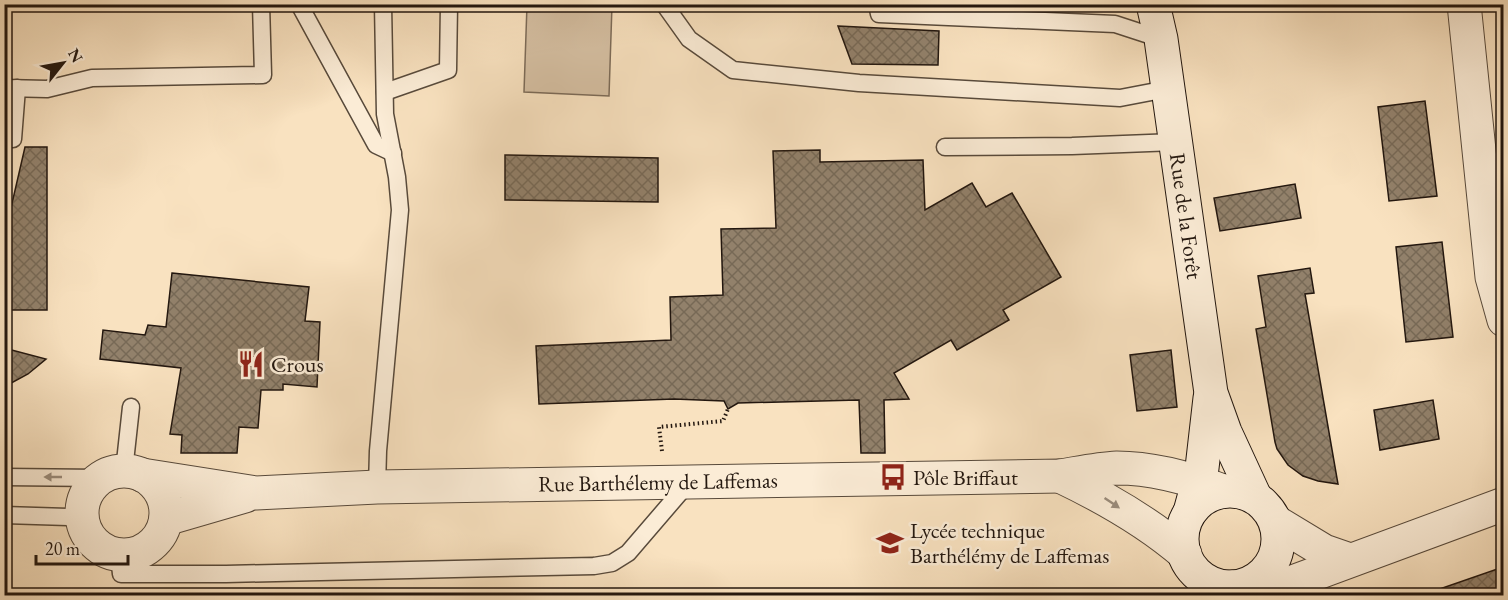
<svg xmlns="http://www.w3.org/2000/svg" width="1508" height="600" font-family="'EB Garamond',serif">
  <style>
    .garden { fill: #d5bfa2; stroke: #7c6b58; stroke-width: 1.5 }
    .building { fill: url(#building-cross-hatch); stroke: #23170f; stroke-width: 1.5 }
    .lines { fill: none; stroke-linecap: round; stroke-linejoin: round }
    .lane-casing { stroke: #584a3b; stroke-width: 19 }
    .street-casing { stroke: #584a3b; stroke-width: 35 }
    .secondary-casing { stroke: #23170f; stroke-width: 35 }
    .path { stroke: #23170f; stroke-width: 4; stroke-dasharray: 1.5 3; stroke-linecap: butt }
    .lane { stroke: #fbecd6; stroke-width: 16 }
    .street { stroke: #fbecd6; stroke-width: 33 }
    .secondary { stroke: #fbecd6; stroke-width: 33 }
    .oneway { fill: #9a8c7c }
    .labels { text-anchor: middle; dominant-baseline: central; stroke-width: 5; stroke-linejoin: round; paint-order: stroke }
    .street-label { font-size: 22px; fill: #23170f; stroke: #fbecd6 }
    .poi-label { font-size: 22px; fill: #23170f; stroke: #fbecd6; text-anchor: start }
  </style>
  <defs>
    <pattern id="building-cross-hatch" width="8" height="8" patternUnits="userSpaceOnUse" patternTransform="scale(1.5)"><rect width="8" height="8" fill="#92816b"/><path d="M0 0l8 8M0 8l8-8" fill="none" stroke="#776956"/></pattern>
  </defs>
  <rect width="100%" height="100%" fill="#f9e2c0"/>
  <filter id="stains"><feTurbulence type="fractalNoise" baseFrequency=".00333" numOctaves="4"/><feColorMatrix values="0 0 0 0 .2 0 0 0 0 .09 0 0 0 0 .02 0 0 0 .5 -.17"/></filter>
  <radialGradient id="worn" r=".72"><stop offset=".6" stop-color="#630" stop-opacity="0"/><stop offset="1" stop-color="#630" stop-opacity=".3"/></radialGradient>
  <!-- garden -->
  <path class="garden" d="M527,5h85l-3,91 -85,-4z"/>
  <!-- building -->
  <g class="building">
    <path d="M838,26l101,5 -1,34 -86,-1z"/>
    <path d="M1425,101l12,95 -48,5 -11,-94z"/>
    <path d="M25,147h22v163h-43v-72z"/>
    <path d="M820,150v12l103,-2 2,50 47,-27 14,24 26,-14 49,84 -58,33 6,10 -52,30 -6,-10 -57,33 15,26 -25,1 1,53h-24l-2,-53 -121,3 -10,6 -4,-8 -50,-2 -135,5 -3,-58 135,-6 -1,-43 53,-2 -2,-66 55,-1 -3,-77z"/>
    <path d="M505,155l153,3v44l-153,-2z"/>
    <path d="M1295,184l6,34 -81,13 -6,-33z"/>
    <path d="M1442,242l11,95 -47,5 -10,-95z"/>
    <path d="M1310,268l4,25 -9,1 33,190 -20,-3 -15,-5 -15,-11 -11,-16 -2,-7 -19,-113 10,-2 -8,-51z"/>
    <path d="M172,273l137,14 -4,34 15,1 -3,65 -34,-3v6h-22l-3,38 -19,-1 -2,26h-56l1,-18 -12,-1 11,-66 -81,-9 3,-29 42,5 3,-10 18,2z"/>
    <path d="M4,348l42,11 -18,15 -24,13z"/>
    <path d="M1171,350l6,57 -40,4 -7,-56z"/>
    <path d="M1433,400l6,39 -59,11 -6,-40z"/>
    <path d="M1503,567v25l-10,4h-61l-1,-4z"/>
  </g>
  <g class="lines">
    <defs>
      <g id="lane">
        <path d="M299,4l77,141 17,8"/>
        <path d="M664,4l25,35 44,31 126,13 261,15 47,-9"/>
        <path d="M877,4l2,10 236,10 46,15"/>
        <path d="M4,88l43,1 45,-11 171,-3 -2,-71"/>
        <path d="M385,92l63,-22 1,-66"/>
        <path d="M4,139h9l4,-51"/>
        <path d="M945,147l127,-1 103,-4"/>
        <path d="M124,471l7,-64"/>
        <path d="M4,477l97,1"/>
        <path d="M377,487l1,-36 22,-241 -3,-33 -12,-63 -2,-110"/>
        <path d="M4,515l64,2 15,3"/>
        <path d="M119,555l2,19h105l368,-8 18,-3 16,-10 61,-71"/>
      </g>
      <g id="street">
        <path d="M1464,4l28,273 12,43"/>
        <circle cx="124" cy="513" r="42"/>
        <path d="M142,475l114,18 121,-6 683,-11c19,-3 38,-7 57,-8 36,0 72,10 106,23"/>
        <path d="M1060,476c44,21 88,46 125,78"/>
        <path d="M166,519l79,-23"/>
        <path d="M1276,522l48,29 26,9"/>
        <path d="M1232,587c18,4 32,3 50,-1l222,-82"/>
      </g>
      <g id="secondary">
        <path d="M1153,4l8,35 50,354 14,39 30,65"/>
        <circle cx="1230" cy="539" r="48"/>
        <path d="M1190,512l12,-44 8,-70"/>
      </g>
    </defs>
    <!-- lane casing -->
    <use href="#lane" class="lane-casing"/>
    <!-- street casing -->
    <use href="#street" class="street-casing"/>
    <!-- secondary casing -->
    <use href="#secondary" class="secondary-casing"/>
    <!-- path -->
    <path class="path" d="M662,451l-3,-24 64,-6 5,-12"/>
    <!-- lane -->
    <use href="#lane" class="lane"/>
    <!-- street -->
    <use href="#street" class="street"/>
    <!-- secondary -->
    <use href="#secondary" class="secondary"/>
  </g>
  <!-- one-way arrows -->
  <defs><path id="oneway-solid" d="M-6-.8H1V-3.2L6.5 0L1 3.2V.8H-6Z" transform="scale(1.5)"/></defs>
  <g class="oneway">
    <use href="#oneway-solid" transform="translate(53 477) rotate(-180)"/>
    <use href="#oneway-solid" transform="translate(1112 503) rotate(34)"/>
  </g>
  <!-- icons -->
  <defs>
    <symbol id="restaurant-bare" viewBox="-9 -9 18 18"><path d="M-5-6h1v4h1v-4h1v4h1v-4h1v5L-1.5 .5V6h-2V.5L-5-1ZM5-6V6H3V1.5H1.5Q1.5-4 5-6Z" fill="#8f2418" stroke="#fbecd6" stroke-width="2.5" paint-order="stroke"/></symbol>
    <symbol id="bus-bare" viewBox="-9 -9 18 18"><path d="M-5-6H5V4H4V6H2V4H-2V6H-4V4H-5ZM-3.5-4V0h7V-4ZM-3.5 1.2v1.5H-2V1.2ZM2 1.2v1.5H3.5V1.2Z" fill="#8f2418" stroke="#fbecd6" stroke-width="2.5" paint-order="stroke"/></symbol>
    <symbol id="school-bare" viewBox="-9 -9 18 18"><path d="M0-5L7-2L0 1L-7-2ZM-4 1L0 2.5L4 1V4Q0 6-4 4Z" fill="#8f2418" stroke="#fbecd6" stroke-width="2.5" paint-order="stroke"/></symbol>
  </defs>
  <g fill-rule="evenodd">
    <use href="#restaurant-bare" x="232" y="345" width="38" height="38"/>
    <use href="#bus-bare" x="874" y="458" width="38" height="38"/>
    <use href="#school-bare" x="871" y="524" width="38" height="38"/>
  </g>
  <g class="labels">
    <!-- street labels -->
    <g class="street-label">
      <text transform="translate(1186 216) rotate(82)">Rue de la Forêt</text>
      <text transform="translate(658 482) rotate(-1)">Rue Barthélemy de Laffemas</text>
    </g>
    <!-- poi labels -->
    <g class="poi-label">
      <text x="271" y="364">Crous</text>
      <text x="913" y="477">Pôle Briffaut</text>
      <text x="910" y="530">Lycée technique<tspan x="910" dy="25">Barthélémy de Laffemas</tspan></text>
    </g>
  </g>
  <!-- margin -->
  <rect width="1508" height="600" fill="none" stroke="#f9e2c0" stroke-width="24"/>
  <rect x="6" y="6" width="1496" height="588" fill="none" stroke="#23170f" stroke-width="3"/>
  <rect x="12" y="12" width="1484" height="576" fill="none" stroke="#23170f" stroke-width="1.5"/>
  <!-- north arrow -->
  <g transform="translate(63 63) rotate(59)" stroke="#fbecd6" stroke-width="4.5" paint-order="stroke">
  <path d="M0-4.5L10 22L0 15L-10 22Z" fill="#23170f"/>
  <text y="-9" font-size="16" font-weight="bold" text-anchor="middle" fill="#23170f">N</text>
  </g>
  <!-- scale -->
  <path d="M36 555v9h92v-9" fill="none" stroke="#23170f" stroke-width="3"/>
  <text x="45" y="555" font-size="18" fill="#23170f" stroke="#fbecd6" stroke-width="4.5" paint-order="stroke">20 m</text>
  <rect width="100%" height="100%" filter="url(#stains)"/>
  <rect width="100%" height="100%" fill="url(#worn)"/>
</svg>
